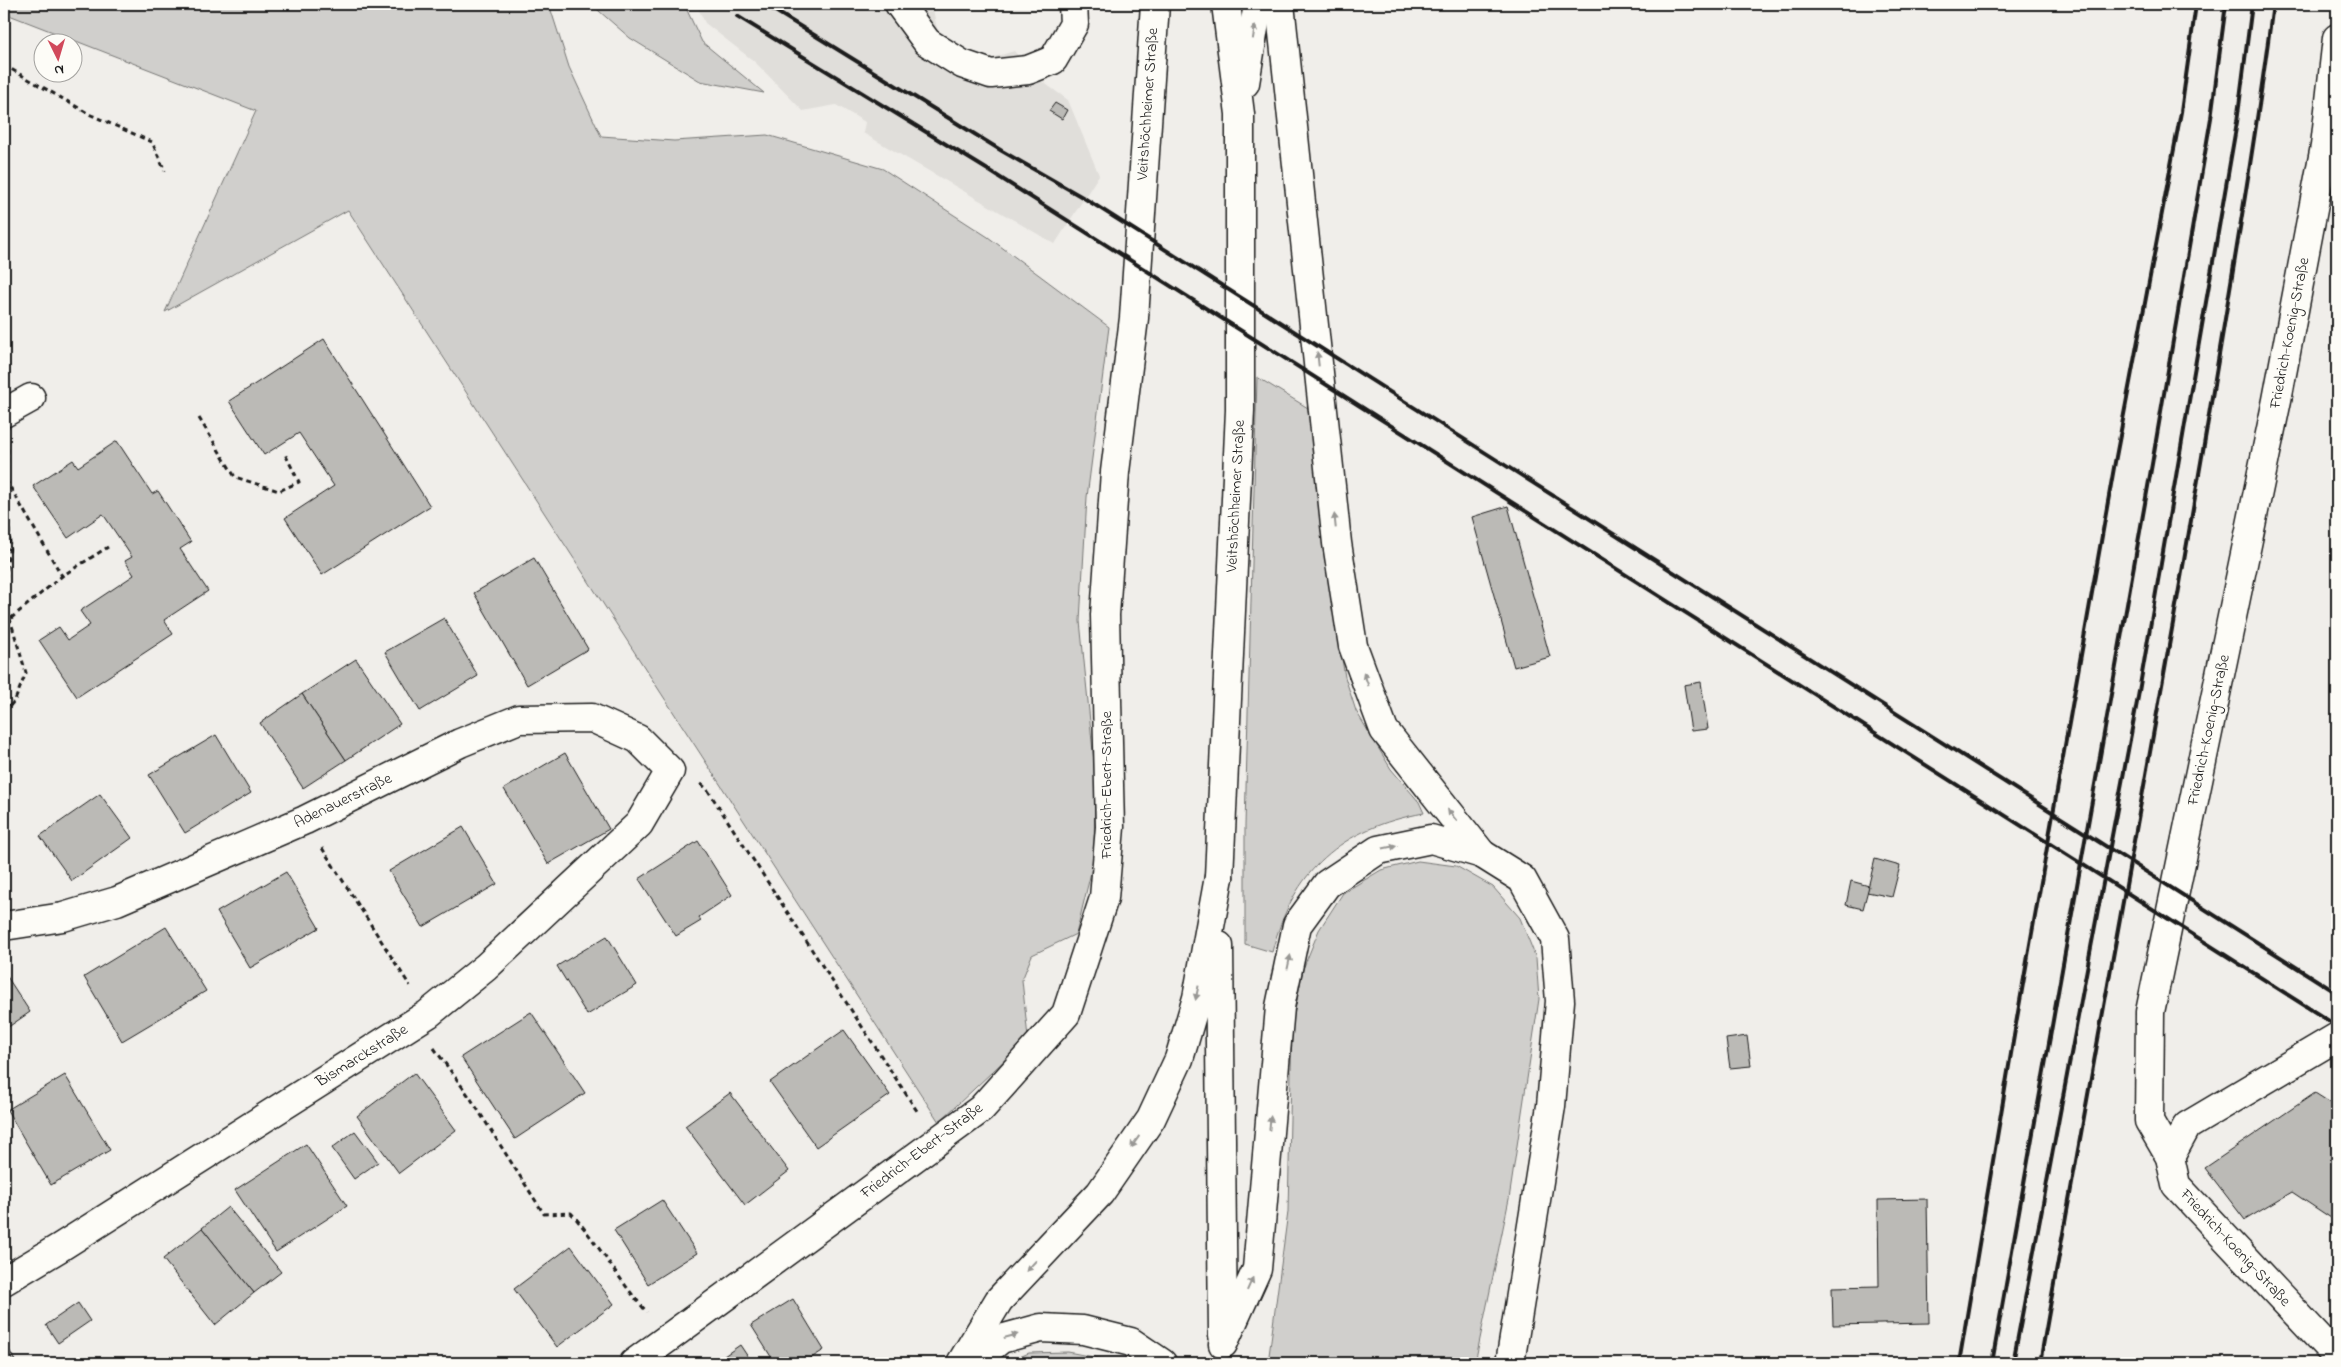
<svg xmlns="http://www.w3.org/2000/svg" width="2341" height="1367" font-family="'Indie Flower',sans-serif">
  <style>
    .built { fill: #e0deda }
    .green { fill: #d0cfcc; stroke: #767674 }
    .building { fill: #bbbab6; stroke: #1c1c1c }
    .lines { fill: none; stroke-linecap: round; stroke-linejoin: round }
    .minor-casing { stroke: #1c1c1c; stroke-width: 31 }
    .major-casing { stroke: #1c1c1c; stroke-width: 31 }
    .highway-casing { stroke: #1c1c1c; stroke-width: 31 }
    .path { stroke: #1c1c1c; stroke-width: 3; stroke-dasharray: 5 4; stroke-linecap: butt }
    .minor { stroke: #fdfcf7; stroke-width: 28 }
    .major { stroke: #fdfcf7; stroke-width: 28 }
    .highway { stroke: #fdfcf7; stroke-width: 28 }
    .rail { stroke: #1c1c1c; stroke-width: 4 }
    .oneway { fill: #989794 }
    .labels { text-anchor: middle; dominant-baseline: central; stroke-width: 5; stroke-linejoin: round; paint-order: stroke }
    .street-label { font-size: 16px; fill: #1c1c1c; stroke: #fdfcf7 }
  </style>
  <rect width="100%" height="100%" fill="#f0eeea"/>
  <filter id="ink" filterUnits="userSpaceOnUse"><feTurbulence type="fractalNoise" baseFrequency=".02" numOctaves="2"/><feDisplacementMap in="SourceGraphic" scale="10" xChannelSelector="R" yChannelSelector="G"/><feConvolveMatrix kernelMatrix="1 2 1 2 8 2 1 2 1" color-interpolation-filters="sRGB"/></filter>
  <g filter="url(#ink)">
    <!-- built -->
    <path class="built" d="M696,4h236l5,25 11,15 35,20 12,-7 19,-6 22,26 32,23 31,75 -44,69 -192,-111 2,-11 -29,-17 -33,6 -48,-49 -50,-39z"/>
    <!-- green -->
    <g class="green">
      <path d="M4,4h545l20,63 32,69 73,5 93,-6 116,34 105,68 121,90 -22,170 -7,124 15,151 -1,88 -18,74 -44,21 -10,25 6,58 -89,84 -591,-912 -183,102 91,-201 -252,-98z"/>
      <path d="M591,4h93l18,38 62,51 -64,-12 -70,-43z"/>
      <path d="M1257,377l51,31 22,181 15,88 11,34 35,58 28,33 5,11c-83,15 -131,57 -152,139l-27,-8v-118z"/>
      <path d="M1418,861l38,5 37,21 27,31 16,40 3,41 -30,200 -34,164h-207l20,-151 4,-186 11,-57 16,-39 24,-37 38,-23z"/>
      <path d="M1068,1352l36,7 9,4h-108l24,-10z"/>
    </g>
    <!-- building -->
    <g class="building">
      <path d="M1055,103l12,7 -5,9 -13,-8z"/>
      <path d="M324,339l106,167 -108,69 -37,-57 49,-32 -35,-53 -35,22 -35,-54z"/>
      <path d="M117,441l35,53 6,-3 33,51 -11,7 28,42 -44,29 9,14 -96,63 -38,-57 20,-13 9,13 22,-15 -10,-14 54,-36 -9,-14 7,-4 -29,-43 -35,24 -35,-52 40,-26 5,7z"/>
      <path d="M1508,506l42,151 -36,10 -42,-150z"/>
      <path d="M534,558l54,91 -61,36 -53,-92z"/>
      <path d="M444,618l34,58 -58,35 -35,-59z"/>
      <path d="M356,659l44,65 -54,36 -44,-66z"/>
      <path d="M1701,682l7,47 -17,2 -7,-46z"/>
      <path d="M302,694l44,66 -43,28 -43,-65z"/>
      <path d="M216,735l35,58 -66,40 -36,-58z"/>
      <path d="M565,753l44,76 -61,35 -44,-75z"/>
      <path d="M100,794l32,44 -60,43 -32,-45z"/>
      <path d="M463,827l34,57 -74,43 -34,-56z"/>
      <path d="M698,841l34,54 -33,22 2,4 -25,15 -37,-57z"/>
      <path d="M1875,859l25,7 -8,31 -25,-5z"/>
      <path d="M286,872l33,56 -69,40 -33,-56z"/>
      <path d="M1851,881l18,5 -6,23 -17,-4z"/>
      <path d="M166,927l40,64 -84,50 -38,-64z"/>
      <path d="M607,936l30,49 -50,30 -30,-49z"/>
      <path d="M4,972l26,40 -26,18z"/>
      <path d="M531,1012l54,81 -70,46 -54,-82z"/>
      <path d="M844,1030l46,65 -74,52 -46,-65z"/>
      <path d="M1747,1036l4,30 -21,2 -4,-29z"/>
      <path d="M414,1073l42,57 -57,43 -42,-57z"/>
      <path d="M65,1075l45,75 -59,35 -44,-75z"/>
      <path d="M730,1093l59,78 -44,34 -60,-79z"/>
      <path d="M2315,1093l22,14v115l-45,-30 -47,28 -40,-52z"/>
      <path d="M355,1131l23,31 -24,17 -22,-31z"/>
      <path d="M306,1144l41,62 -71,46 -41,-62z"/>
      <path d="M1927,1199l2,124 -96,2 -1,-38 47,-1 -1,-86z"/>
      <path d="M662,1200l35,53 -49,31 -34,-54z"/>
      <path d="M228,1207l53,65 -27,21 -52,-65z"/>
      <path d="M4,1227l4,8 -4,3z"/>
      <path d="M202,1228l52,65 -39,32 -52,-66z"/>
      <path d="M571,1246l43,58 -57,43 -43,-58z"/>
      <path d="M793,1299l31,51 -21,13h-28l-24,-38z"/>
      <path d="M78,1303l12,18 -32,22 -12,-18z"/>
      <path d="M4,1340l12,23h-12z"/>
      <path d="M740,1345l12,18h-38z"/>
    </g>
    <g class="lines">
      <defs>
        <g id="minor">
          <path d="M899,4l28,38 35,22 29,10 37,-4 25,-10 21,-36 -1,-20"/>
          <path d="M2337,38l-12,108 -48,254 -127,612 -1,109 21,36 6,28 161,172"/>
          <path d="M4,413l27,-15"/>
          <path d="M4,926l59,-9 54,-16 188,-81 155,-77 59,-24 73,-1 46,21 32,32 -31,53 -153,143 -58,47 -369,234 -55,33"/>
          <path d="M2170,1157l17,-31 150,-89"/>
          <path d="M634,1363l347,-254 85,-95 38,-116 6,-71 -5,-212 10,-143 19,-154 21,-314"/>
        </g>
        <g id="major">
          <path d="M1280,4l57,539 16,103 31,84 98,124"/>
          <path d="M1219,946l4,389"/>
          <path d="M1223,1344l34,-75 23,-262 17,-82 30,-41 51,-34 53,-11 51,15 40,25 33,60 5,62 -9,105 -41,257"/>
          <path d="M961,1363l38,-63 101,-107 51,-74 28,-60 18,-61 22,-121"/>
          <path d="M972,1363l29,-24 40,-11 42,2 48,12 31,21"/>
        </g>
        <g id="highway">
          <path d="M1245,83l13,-79"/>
          <path d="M1219,877l21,-467v-296l-14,-110"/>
        </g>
      </defs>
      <!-- minor casing -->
      <use href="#minor" class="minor-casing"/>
      <!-- major casing -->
      <use href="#major" class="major-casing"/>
      <!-- highway casing -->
      <use href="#highway" class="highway-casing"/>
      <!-- path -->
      <g class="path">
        <path d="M4,65l87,50 61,27 13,29"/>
        <path d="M199,418l36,59 44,14 20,-9 -14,-28"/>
        <path d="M6,480l56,96"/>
        <path d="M4,588l6,-43 -4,-65 2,-35"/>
        <path d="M4,624l58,-48 46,-29"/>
        <path d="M4,713l11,-13 11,-27 -16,-54"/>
        <path d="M701,784l6,5 212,325"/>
        <path d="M322,848l88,138"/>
        <path d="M434,1048l37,51 73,115 27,-1c28,31 48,68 76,99"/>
      </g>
      <!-- minor -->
      <use href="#minor" class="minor"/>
      <!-- major -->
      <use href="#major" class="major"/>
      <!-- highway -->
      <use href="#highway" class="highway"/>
      <!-- rail -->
      <g class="rail">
        <path d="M764,4l238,147 82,47 1253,795"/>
        <path d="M737,16l251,154 1349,856"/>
        <path d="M1959,1363l58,-345 98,-556 66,-350 15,-108"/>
        <path d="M1992,1363l160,-899 59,-346 15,-114"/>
        <path d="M2013,1363l125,-666 99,-575 15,-118"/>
        <path d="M2040,1363c55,-314 115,-627 168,-942 23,-139 47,-277 65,-417"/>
      </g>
    </g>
    <!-- one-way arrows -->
    <defs><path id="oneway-solid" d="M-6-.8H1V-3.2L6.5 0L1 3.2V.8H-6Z" transform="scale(1.25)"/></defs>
    <g class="oneway">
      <use href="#oneway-solid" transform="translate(1254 32) rotate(-81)"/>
      <use href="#oneway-solid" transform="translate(1318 359) rotate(-96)"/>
      <use href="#oneway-solid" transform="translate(1335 521) rotate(-96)"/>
      <use href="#oneway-solid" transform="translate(1366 679) rotate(-110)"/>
      <use href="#oneway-solid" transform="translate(1452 815) rotate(-128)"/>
      <use href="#oneway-solid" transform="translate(1390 847) rotate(-12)"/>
      <use href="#oneway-solid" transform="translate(1289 962) rotate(-78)"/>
      <use href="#oneway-solid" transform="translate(1197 993) rotate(102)"/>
      <use href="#oneway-solid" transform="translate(1270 1123) rotate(-85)"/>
      <use href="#oneway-solid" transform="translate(1135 1142) rotate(125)"/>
      <use href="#oneway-solid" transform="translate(1031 1266) rotate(133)"/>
      <use href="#oneway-solid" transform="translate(1250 1284) rotate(-66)"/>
      <use href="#oneway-solid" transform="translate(1011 1336) rotate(-15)"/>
    </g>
  </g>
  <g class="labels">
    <!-- street labels -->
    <g class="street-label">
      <text transform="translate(1148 104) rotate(-86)">Veitshöchheimer Straße</text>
      <text transform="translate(2290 333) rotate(-79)">Friedrich-Koenig-Straße</text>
      <text transform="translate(1236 496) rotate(-87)">Veitshöchheimer Straße</text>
      <text transform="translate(2209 730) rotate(-78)">Friedrich-Koenig-Straße</text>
      <text transform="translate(1107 785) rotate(-90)">Friedrich-Ebert-Straße</text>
      <text transform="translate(343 801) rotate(-26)">Adenauerstraße</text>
      <text transform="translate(362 1056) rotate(-32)">Bismarckstraße</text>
      <text transform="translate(922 1151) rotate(-37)">Friedrich-Ebert-Straße</text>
      <text transform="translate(2235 1248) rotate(47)">Friedrich-Koenig-Straße</text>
    </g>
  </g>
  <!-- margin -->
  <rect width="2341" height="1367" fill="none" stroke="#fdfcf7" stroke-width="20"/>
  <rect x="10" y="10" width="2321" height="1347" fill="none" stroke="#1c1c1c" stroke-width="2" filter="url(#ink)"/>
  <!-- north arrow -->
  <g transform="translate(58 58) rotate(175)"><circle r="24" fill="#fdfcf7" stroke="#a3a29f"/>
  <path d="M0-4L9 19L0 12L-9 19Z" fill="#d1495b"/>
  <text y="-8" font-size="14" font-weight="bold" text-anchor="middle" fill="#1c1c1c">N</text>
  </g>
</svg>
